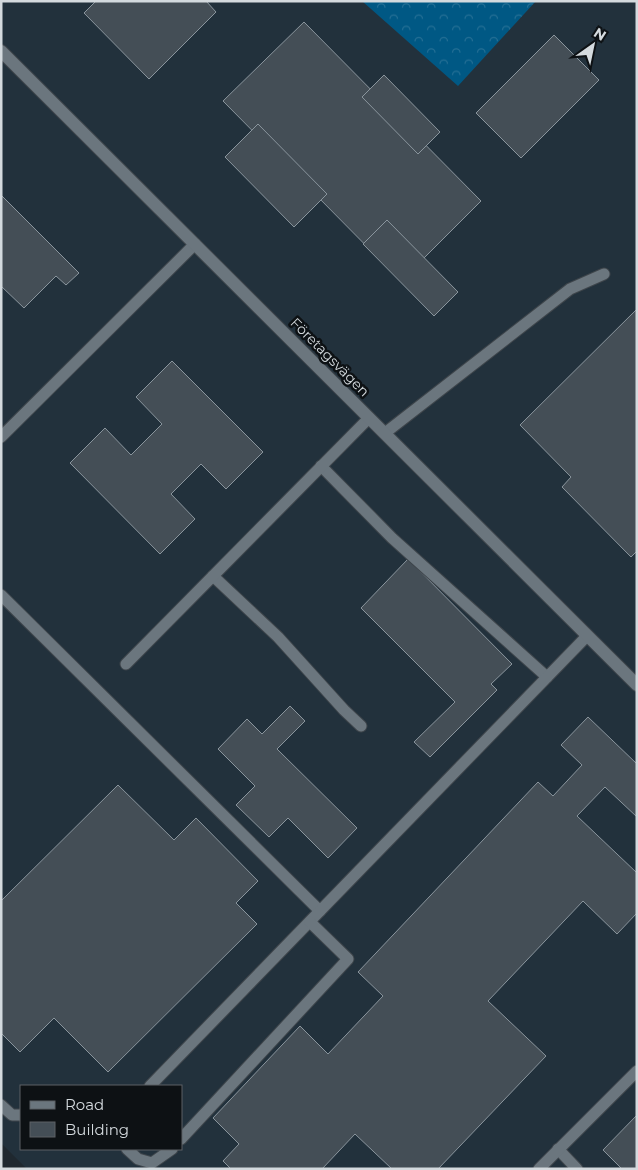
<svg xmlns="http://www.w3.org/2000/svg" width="638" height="1170" font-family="Montserrat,sans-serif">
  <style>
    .built { fill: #22313c; fill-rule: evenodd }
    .forest { fill: url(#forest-crowns) }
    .building { fill: #444e56; stroke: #8a959d }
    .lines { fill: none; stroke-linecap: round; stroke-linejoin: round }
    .service-casing { stroke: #3e454b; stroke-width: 13 }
    .minor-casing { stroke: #3e454b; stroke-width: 14 }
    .service { stroke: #6b767e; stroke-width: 11 }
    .minor { stroke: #6b767e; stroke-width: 12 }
    .labels { text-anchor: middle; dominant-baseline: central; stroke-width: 5; stroke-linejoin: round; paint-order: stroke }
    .street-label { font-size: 14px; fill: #d4dade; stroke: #0d1114 }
  </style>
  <defs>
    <pattern id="forest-crowns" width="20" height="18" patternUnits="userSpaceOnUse" patternTransform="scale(1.25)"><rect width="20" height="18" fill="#005884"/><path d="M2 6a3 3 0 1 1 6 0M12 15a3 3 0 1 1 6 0" fill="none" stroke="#246f95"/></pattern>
  </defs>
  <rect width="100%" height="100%" fill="#1f282f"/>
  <!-- built -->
  <path class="built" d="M1,1h636v1168h-610l-26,-26zM21,1086h160v63h-160z"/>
  <!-- forest -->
  <path class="forest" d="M362,1h174l-78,85z"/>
  <!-- building -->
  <g class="building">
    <path d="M96,1h110l10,11 -67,67 -65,-66z"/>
    <path d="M304,22l177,179 -80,80 -178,-180z"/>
    <path d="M554,35l45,45 -78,78 -45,-45z"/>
    <path d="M384,75l56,57 -22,22 -56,-57z"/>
    <path d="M258,124l69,70 -33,33 -69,-70z"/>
    <path d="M1,195l78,78 -13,12 -10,-9 -32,32 -23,-22z"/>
    <path d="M387,220l71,72 -24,24 -71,-72z"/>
    <path d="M637,309v242l-6,6 -69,-70 9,-10 -51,-52z"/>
    <path d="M172,361l91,91 -37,37 -25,-25 -30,30 24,25 -35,35 -90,-91 35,-35 26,27 31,-31 -26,-27z"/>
    <path d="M408,559l104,105 -21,20 6,6 -67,67 -16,-15 41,-40 -94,-94z"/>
    <path d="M290,706l15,15 -28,28 80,79 -29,30 -40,-40 -19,19 -33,-32 19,-19 -37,-37 29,-30 15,15z"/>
    <path d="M588,717l49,47v53l-32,-30 -28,29 60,57v40l-20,21 -34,-33 -95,100 58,55 -108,113h-46l-37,-35 -33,35h-91l-8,-8 16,-17 -26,-26 87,-92 28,28 55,-58 -25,-24 180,-190 15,14 29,-31 -21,-20z"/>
    <path d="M118,785l56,55 22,-22 62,63 -22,22 21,21 -149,148 -54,-54 -34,34 -19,-19v-132z"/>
    <path d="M637,1115v54h-15l-19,-19z"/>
  </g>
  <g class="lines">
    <defs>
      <g id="service">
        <path d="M385,433l185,-144 34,-15"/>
        <path d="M1,437l194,-193"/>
        <path d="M321,466l71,72 155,139"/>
        <path d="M213,576l65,61 66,73 17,16"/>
        <path d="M1,595l319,316"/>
        <path d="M126,664l243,-246"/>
        <path d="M150,1086l437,-450"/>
        <path d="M1,1105l11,10h9"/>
        <path d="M181,1139l167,-180 -38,-37"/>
        <path d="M127,1149l11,10 14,4 20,-14"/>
        <path d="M558,1149l19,20"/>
        <path d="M539,1169l98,-98"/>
      </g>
      <path id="minor" d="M1,51l636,634"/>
    </defs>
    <!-- service casing -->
    <use href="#service" class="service-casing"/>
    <!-- minor casing -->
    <use href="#minor" class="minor-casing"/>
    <!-- service -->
    <use href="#service" class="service"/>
    <!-- minor -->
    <use href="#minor" class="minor"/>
  </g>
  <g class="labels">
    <!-- street labels -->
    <g class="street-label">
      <text transform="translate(330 357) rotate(45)">Företagsvägen</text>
    </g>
  </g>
  <!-- border -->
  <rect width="638" height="1170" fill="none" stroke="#d4dade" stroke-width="5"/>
  <!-- legend -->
  <rect x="20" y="1085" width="162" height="65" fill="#0d1114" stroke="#5d6165"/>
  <rect x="30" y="1101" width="25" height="8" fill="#6b767e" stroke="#5d6165"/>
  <text x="65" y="1110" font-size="15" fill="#d4dade">Road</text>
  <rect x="30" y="1122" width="25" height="15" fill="#444e56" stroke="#5d6165"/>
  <text x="65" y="1135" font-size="15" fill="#d4dade">Building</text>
  <!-- north arrow -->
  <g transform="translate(593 45) rotate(33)" stroke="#0d1114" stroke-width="4" paint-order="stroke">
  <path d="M0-4L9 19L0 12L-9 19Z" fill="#d4dade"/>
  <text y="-8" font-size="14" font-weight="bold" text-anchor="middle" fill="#d4dade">N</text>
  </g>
</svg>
